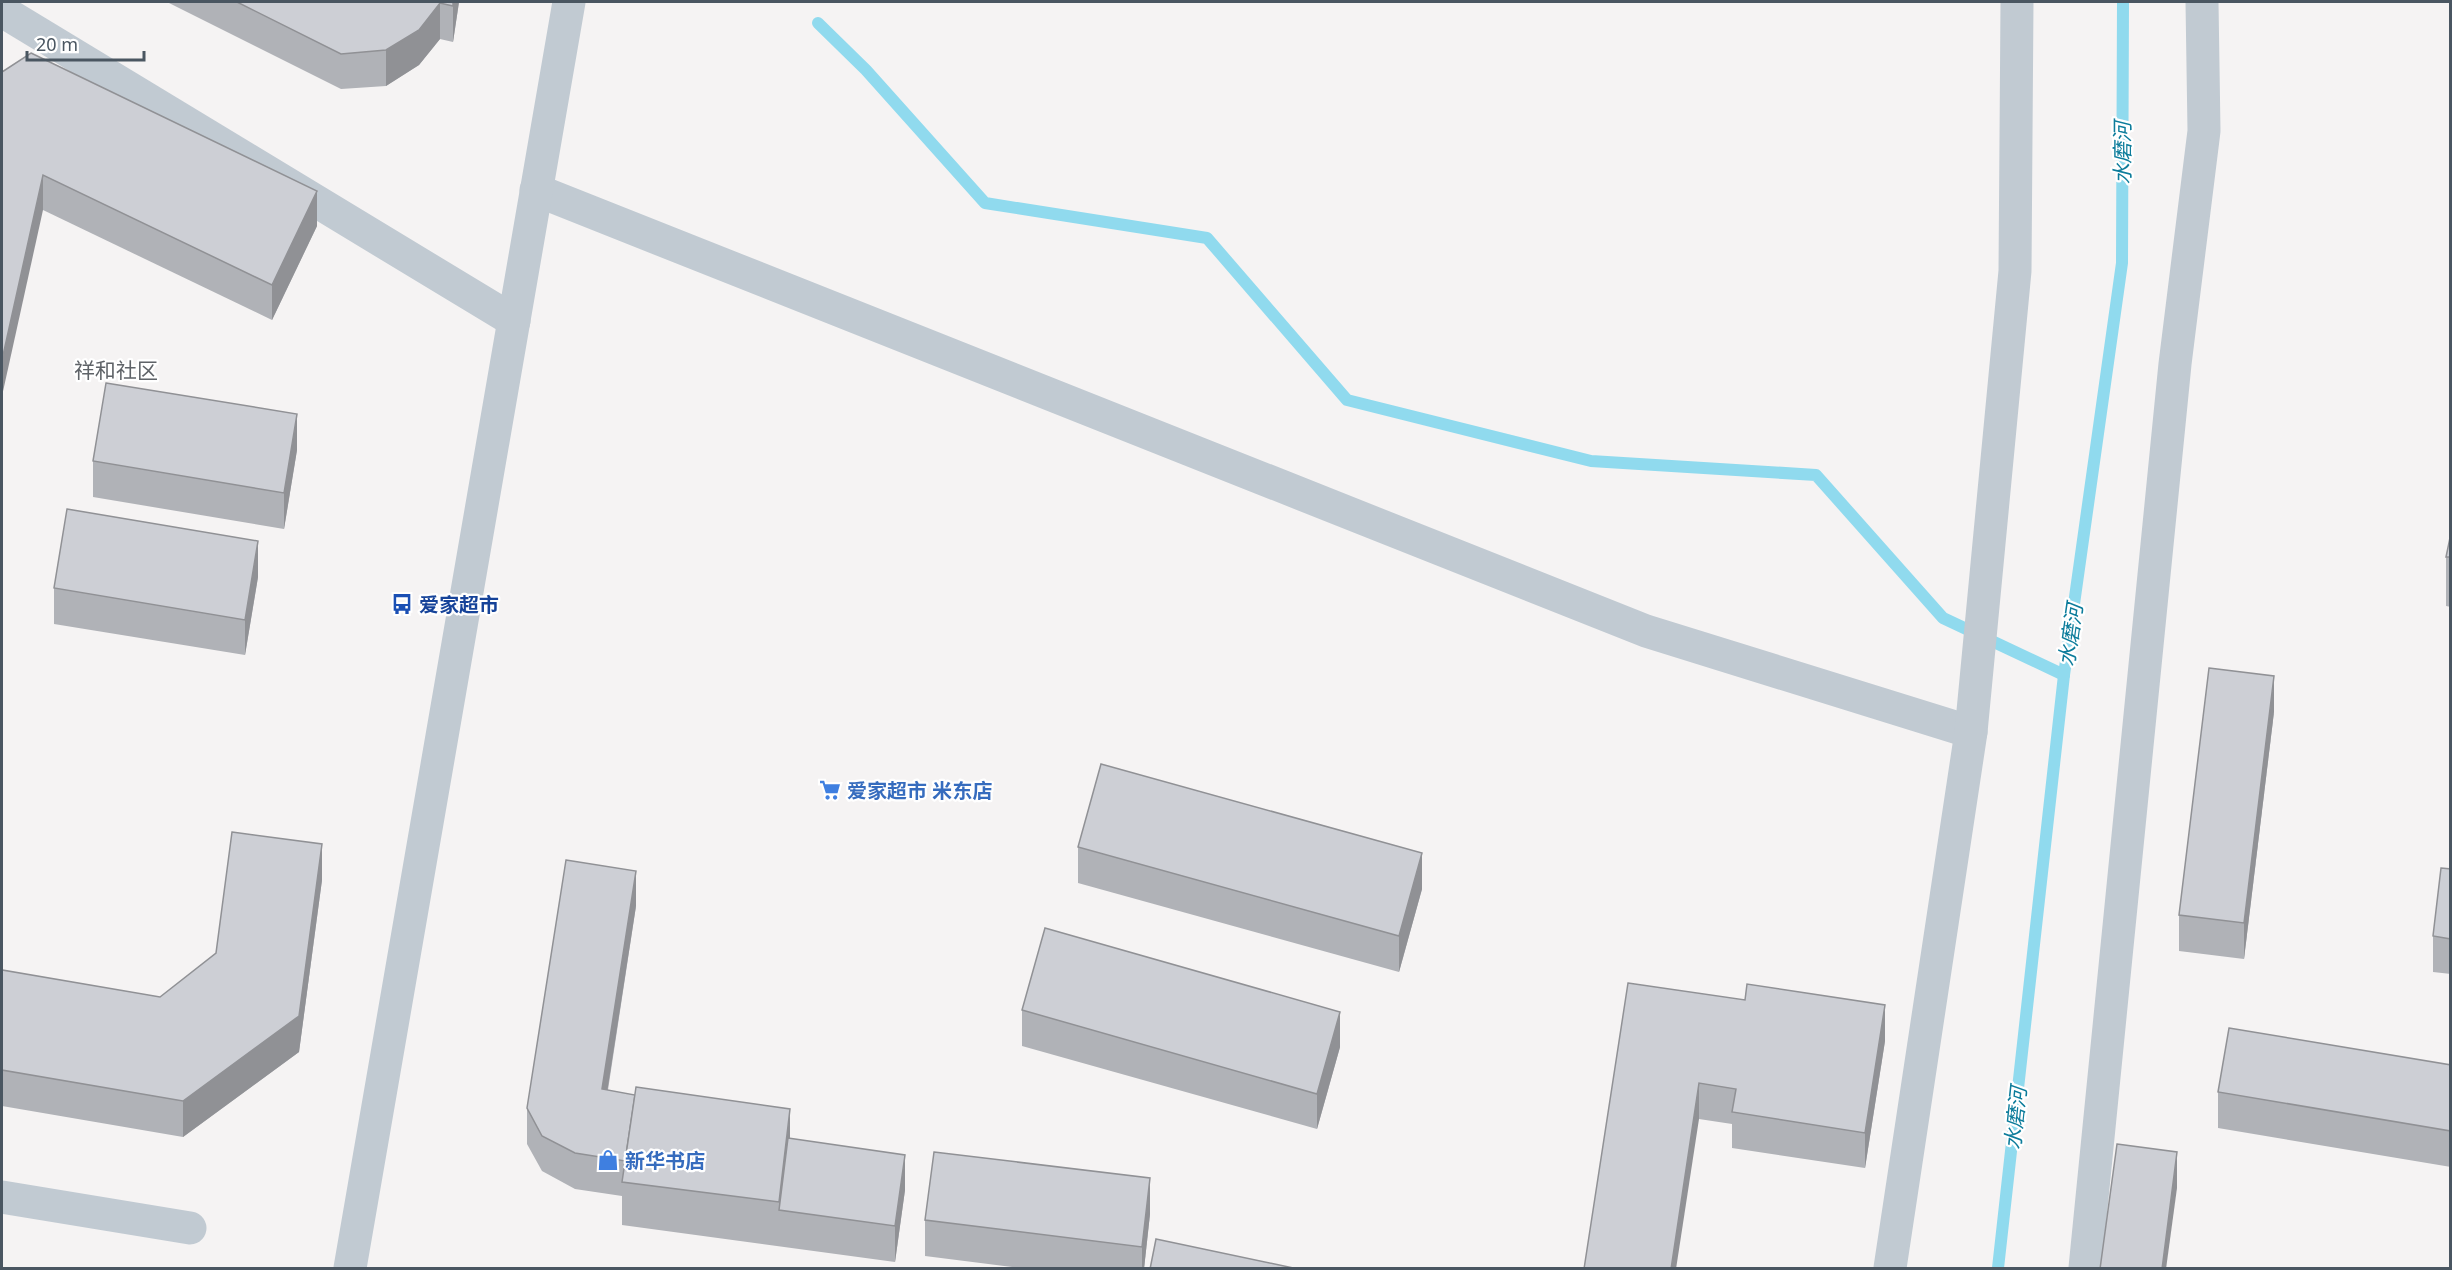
<svg xmlns="http://www.w3.org/2000/svg" width="2452" height="1270" font-family="'Noto Sans','Noto Sans SC',sans-serif">
  <style>
    .lines { fill: none; stroke-linecap: round; stroke-linejoin: round }
    .stream { stroke: #90daee; stroke-width: 12 }
    .minor { stroke: #c1cad2; stroke-width: 33 }
    .tertiary { stroke: #c1cad2; stroke-width: 33 }
    .wall { fill: #b0b2b7 }
    .shaded-wall { fill: #909195 }
    .building { fill: #cdcfd5; stroke: #909195; stroke-width: 1.5 }
    .labels { text-anchor: middle; dominant-baseline: central; stroke-width: 4.5; stroke-linejoin: round; paint-order: stroke }
    .transit-label { font-size: 20px; font-weight: bold; fill: #164399; stroke: #fff; text-anchor: start }
    .shop-label { font-size: 20px; font-weight: bold; fill: #366cbe; stroke: #fff; text-anchor: start }
    .water-label { font-size: 21px; font-style: italic; fill: #0c7c9b; stroke: #fff }
    .neighbourhood-label { font-size: 21px; fill: #5f6368; stroke: #fff }
  </style>
  <rect width="100%" height="100%" fill="#f5f3f3"/>
  <g class="lines">
    <!-- stream -->
    <g class="stream">
      <path d="M818,23l48,47 119,133 222,35 140,162 244,61 225,14 127,143 121,57"/>
      <path d="M1998,1268l66,-593 58,-412 1,-261"/>
    </g>
    <!-- minor -->
    <g class="minor">
      <path d="M536,190l1110,441 325,101"/>
      <path d="M2,1197l188,31"/>
      <path d="M1890,1268l81,-536 44,-461 2,-269"/>
      <path d="M2085,1268l90,-904 29,-233 -2,-129"/>
    </g>
    <!-- tertiary -->
    <g class="tertiary">
      <path d="M2,11l512,310"/>
      <path d="M350,1268l219,-1266"/>
    </g>
  </g>
  <!-- wall -->
  <g class="wall">
    <path d="M167,2h292l-6,40 -13,-3 -21,26 -33,21 -45,3z"/>
    <path d="M2,72l315,154 -45,94 -229,-110z"/>
    <path d="M297,450l-13,79 -191,-32v-36z"/>
    <path d="M2451,533v74l-5,-1v-49z"/>
    <path d="M258,577l-13,78 -191,-31v-36z"/>
    <path d="M2274,712l-30,247 -65,-8v-36z"/>
    <path d="M1078,847l344,42 -23,83 -321,-89z"/>
    <path d="M2451,869v105l-18,-2v-36z"/>
    <path d="M322,880l-23,172 -116,85 -181,-31v-136l158,27z"/>
    <path d="M636,906l-28,184 182,49 115,51 -10,72 -273,-37v-29l-47,-7 -33,-18 -15,-27v-36z"/>
    <path d="M1628,983l257,58 -20,127 -133,-20v-24l-33,-5z"/>
    <path d="M1022,1010l318,37 -23,82 -295,-83z"/>
    <path d="M2451,1065v102l-233,-39v-36z"/>
    <path d="M1150,1214l-6,55h-116l-103,-13v-36z"/>
  </g>
  <!-- shaded-wall -->
  <g class="shaded-wall">
    <path d="M453,2h6l-6,40z"/>
    <path d="M440,3v36l-21,26 -33,21v-36z"/>
    <path d="M43,175v35l-41,186v-36z"/>
    <path d="M317,191v35l-45,94v-35z"/>
    <path d="M297,414v36l-13,79v-36z"/>
    <path d="M258,541v36l-13,78v-35z"/>
    <path d="M2274,676v36l-30,247v-36z"/>
    <path d="M322,844v36l-23,172 -116,85v-36z"/>
    <path d="M1422,853v36l-23,83v-36z"/>
    <path d="M636,871v35l-34,219v-36z"/>
    <path d="M1885,1005v36l-20,127v-35z"/>
    <path d="M1340,1012v35l-23,82v-35z"/>
    <path d="M1699,1083v36l-23,150h-5z"/>
    <path d="M790,1109v44l-11,57v-8z"/>
    <path d="M2177,1152v36l-11,81h-4z"/>
    <path d="M905,1155v35l-10,72v-36z"/>
    <path d="M1150,1178v36l-6,55h-2v-22z"/>
  </g>
  <!-- building -->
  <g class="building">
    <path d="M237,2h216v4l-13,-3 -21,27 -33,20 -45,4z"/>
    <path d="M31,53l286,138 -45,94 -229,-110 -41,185v-288z"/>
    <path d="M106,383l191,31 -13,79 -191,-32z"/>
    <path d="M67,509l191,32 -13,79 -191,-32z"/>
    <path d="M2451,533v24h-5z"/>
    <path d="M2209,668l65,8 -30,247 -65,-8z"/>
    <path d="M1101,764l321,89 -23,83 -321,-89z"/>
    <path d="M232,832l90,12 -23,172 -116,85 -181,-31v-100l158,27 56,-44z"/>
    <path d="M566,860l70,11 -34,218 33,6 -10,66 -50,-8 -33,-17 -15,-28z"/>
    <path d="M2441,868l10,1v70l-18,-3z"/>
    <path d="M1045,928l295,84 -23,82 -295,-84z"/>
    <path d="M1628,983l117,17 2,-16 138,21 -20,128 -133,-21 4,-23 -37,-6 -28,186h-87z"/>
    <path d="M2229,1028l222,37v66l-233,-39z"/>
    <path d="M636,1087l154,22 -11,93 -157,-20z"/>
    <path d="M788,1138l117,17 -10,71 -116,-16z"/>
    <path d="M2117,1144l60,8 -15,117h-62z"/>
    <path d="M934,1152l216,26 -8,69 -217,-27z"/>
    <path d="M1156,1239l142,30h-148z"/>
  </g>
  <!-- icons -->
  <defs>
    <symbol id="bus-bare" viewBox="-9 -9 18 18"><path d="M-5-6H5V4H4V6H2V4H-2V6H-4V4H-5ZM-3.5-4V0h7V-4ZM-3.5 1.2v1.5H-2V1.2ZM2 1.2v1.5H3.5V1.2Z" fill="#1a4fb4" stroke="#fff" stroke-width="2.5" paint-order="stroke"/></symbol>
    <symbol id="supermarket-bare" viewBox="-9 -9 18 18"><path d="M-6-5.5h2.5l.6 2H6L4.5 2H-2.5L-4.4-4H-6ZM-1.5 3.2a1.3 1.3 0 1 0 .1 0ZM3 3.2a1.3 1.3 0 1 0 .1 0Z" fill="#3f7fe0" stroke="#fff" stroke-width="2.5" paint-order="stroke"/></symbol>
    <symbol id="shop-bare" viewBox="-9 -9 18 18"><path d="M-5-2.5h2.3a2.7 3.5 0 0 1 5.4 0H5L5.5 6h-11ZM-1.5-2.5h3a1.5 2.3 0 0 0-3 0Z" fill="#3f7fe0" stroke="#fff" stroke-width="2.5" paint-order="stroke"/></symbol>
  </defs>
  <g fill-rule="evenodd">
    <use href="#bus-bare" x="387" y="589" width="30" height="30"/>
    <use href="#supermarket-bare" x="815" y="775" width="30" height="30"/>
    <use href="#shop-bare" x="593" y="1145" width="30" height="30"/>
  </g>
  <g class="labels">
    <!-- transit labels -->
    <g class="transit-label">
      <text x="419" y="604">爱家超市</text>
    </g>
    <!-- shop labels -->
    <g class="shop-label">
      <text x="847" y="790">爱家超市 米东店</text>
      <text x="625" y="1160">新华书店</text>
    </g>
    <!-- water labels -->
    <g class="water-label">
      <text transform="translate(2122 153) rotate(-90)">水磨河</text>
      <text transform="translate(2070 635) rotate(-82)">水磨河</text>
      <text transform="translate(2015 1118) rotate(-84)">水磨河</text>
    </g>
    <!-- neighbourhood labels -->
    <g class="neighbourhood-label">
      <text x="116" y="370">祥和社区</text>
    </g>
  </g>
  <!-- border -->
  <rect width="2452" height="1270" fill="none" stroke="#4a5661" stroke-width="6"/>
  <!-- scale -->
  <path d="M27 51v9h117v-9" fill="none" stroke="#4a5661" stroke-width="3"/>
  <text x="36" y="51" font-size="18" fill="#4a5661" stroke="#ffffff" stroke-width="4.5" paint-order="stroke">20 m</text>
</svg>
